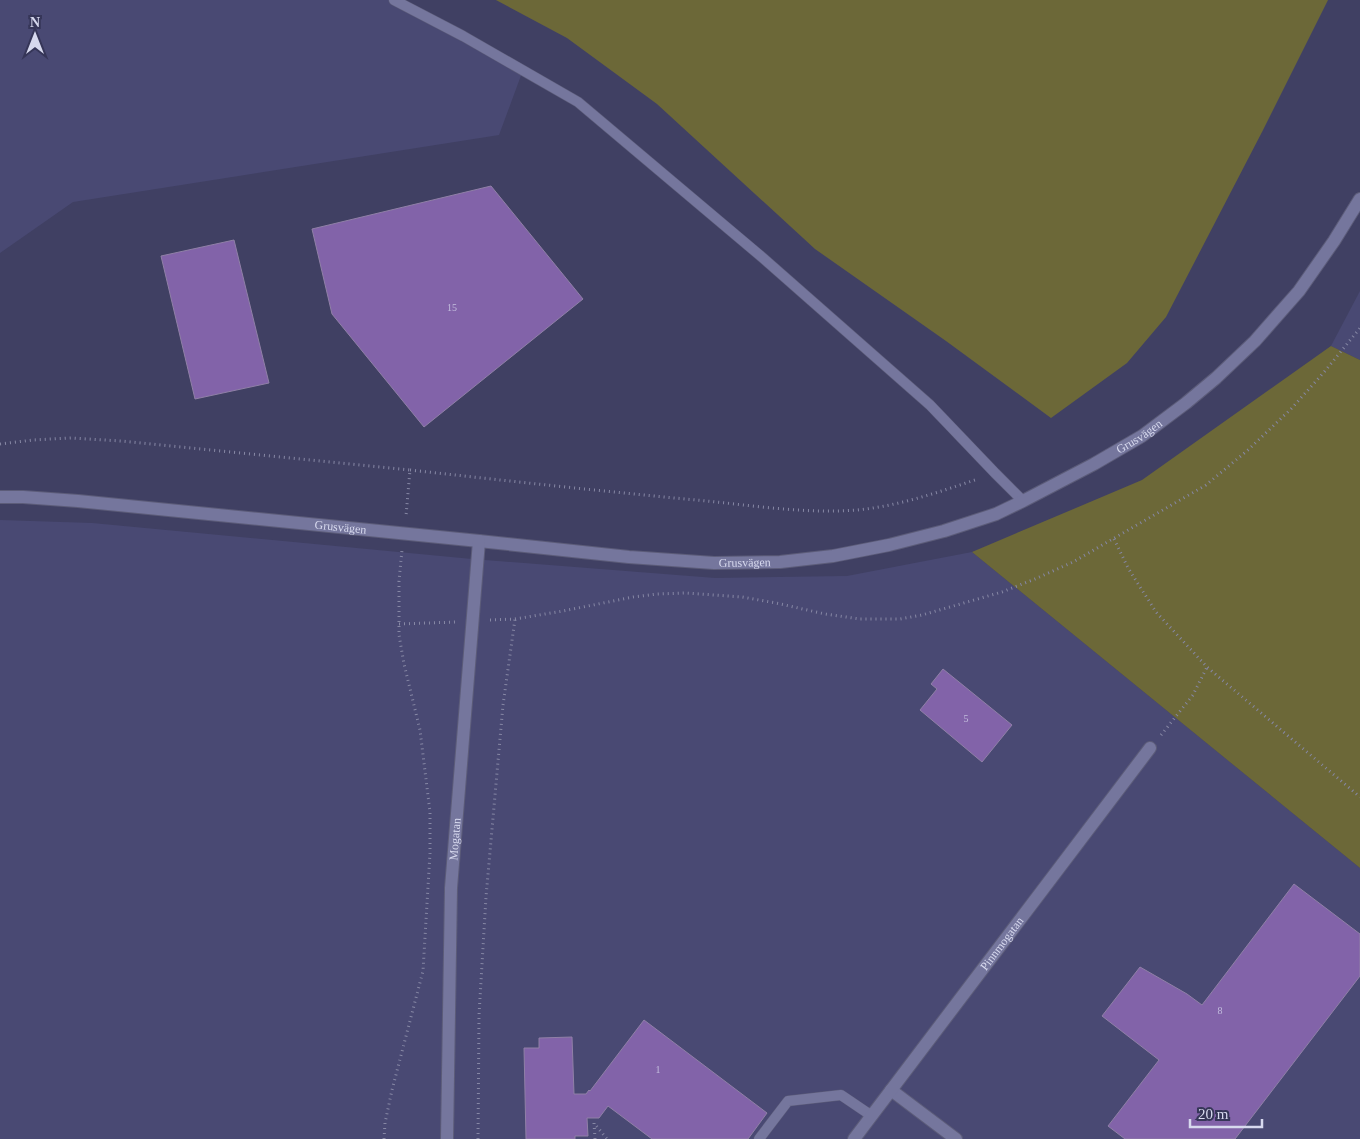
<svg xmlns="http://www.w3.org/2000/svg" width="1360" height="1139" font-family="Georgia,serif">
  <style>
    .built { fill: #494973 }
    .green { fill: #6c6838 }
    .building { fill: #8263a9; stroke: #9080a7 }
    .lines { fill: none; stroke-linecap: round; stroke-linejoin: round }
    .lane-casing { stroke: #5c5c79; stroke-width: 11 }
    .street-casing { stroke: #5c5c79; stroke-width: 14 }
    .path { stroke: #8788a5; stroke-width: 3; stroke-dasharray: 1 4; stroke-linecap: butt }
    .lane { stroke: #75769d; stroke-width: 10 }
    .street { stroke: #75769d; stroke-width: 12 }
    .labels { text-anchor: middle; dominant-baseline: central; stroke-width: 5; stroke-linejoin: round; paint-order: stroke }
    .number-label { font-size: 10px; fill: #c2bcdd }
    .street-label { font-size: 12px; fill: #d7d9ee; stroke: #363658 }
  </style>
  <rect width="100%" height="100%" fill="#404063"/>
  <!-- built -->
  <g class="built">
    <path d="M0,0h394l129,70 -24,65 -426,67 -73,51z"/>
    <path d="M1360,291v69l-29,-14z"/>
    <path d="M0,520l92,3 380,36 243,19 132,-2 125,-24 388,316v271h-1360z"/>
  </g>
  <!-- green -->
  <g class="green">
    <path d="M496,0h832l-66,132 -96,185 -39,46 -76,55 -105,-77 -131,-92 -158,-145 -90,-66z"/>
    <path d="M1331,346l29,14v508l-388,-316 170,-72z"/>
  </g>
  <!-- building -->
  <g class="building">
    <path d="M491,186l92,113 -159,128 -92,-113 -20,-85z"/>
    <path d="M234,240l35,143 -74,16 -34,-143z"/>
    <path d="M943,669l69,56 -30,37 -62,-52 17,-21 -6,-5z"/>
    <path d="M1294,884l66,50v42l-125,163h-110l-17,-13 51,-66 -57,-44 38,-49 47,27 15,11z"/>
    <path d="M644,1020l123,93 -19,26h-96l-44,-33 -9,12h-12l1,18h-13v3h-49l-2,-91h15v-10l33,-1 2,57h12l3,-4 1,1z"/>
  </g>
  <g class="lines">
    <defs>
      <g id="lane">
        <path d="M394,0l69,36 115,66 185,156 167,147 65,68 28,28"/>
        <path d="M759,1139l29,-38 53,-6 31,21"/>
      </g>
      <g id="street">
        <path id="s1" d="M0,497h23l55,4 401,40 150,16 85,6 66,-1 53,-6 56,-11 55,-14 52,-17 27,-13 71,-37 48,-28 44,-33 30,-25 39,-37 44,-50 35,-50 26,-42"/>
        <path d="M891,1090l65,49"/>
        <path id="s2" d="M447,1139l4,-251 28,-347"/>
        <path id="s3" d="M854,1139l296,-391"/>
      </g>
    </defs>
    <!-- lane casing -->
    <use href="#lane" class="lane-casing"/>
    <!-- street casing -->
    <use href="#street" class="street-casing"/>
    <!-- path -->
    <g class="path">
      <path d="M0,444l33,-4 38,-2 50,3 289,29 -4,46"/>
      <path d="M410,470c99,11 198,22 297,31 49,5 101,13 150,9 42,-4 82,-18 121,-31"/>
      <path d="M1114,539l14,29 28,44 51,55 153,130"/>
      <path d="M490,620l25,-1 48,-8 70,-14 24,-3 29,-1 56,4 34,6 49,11 35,5h40l22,-4 80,-23 33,-13 38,-17 133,-77 42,-35 44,-42 33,-37 35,-43"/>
      <path d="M399,624l57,-2"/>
      <path d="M1161,735l32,-40 14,-28"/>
      <path d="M384,1139l1,-16 7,-33 31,-119 7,-118v-41l-10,-82 -16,-66 -5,-29v-54l3,-31"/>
      <path d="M478,1139l1,-124 7,-118 17,-192 12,-86"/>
      <path d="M595,1139l-1,-16 13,16"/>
    </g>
    <!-- lane -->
    <use href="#lane" class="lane"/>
    <!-- street -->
    <use href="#street" class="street"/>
  </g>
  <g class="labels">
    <!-- number labels -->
    <g class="number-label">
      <text x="452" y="307">15</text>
      <text x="966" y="718">5</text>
      <text x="1220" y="1010">8</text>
      <text x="658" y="1069">1</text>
    </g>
    <!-- street labels -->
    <g class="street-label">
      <text stroke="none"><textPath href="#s1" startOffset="1168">Grusvägen</textPath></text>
      <text stroke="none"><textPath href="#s1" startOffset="342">Grusvägen</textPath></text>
      <text stroke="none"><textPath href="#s1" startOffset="748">Grusvägen</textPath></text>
      <text stroke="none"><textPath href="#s2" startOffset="300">Mogatan</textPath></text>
      <text stroke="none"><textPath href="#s3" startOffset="245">Pinnmogatan</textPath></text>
    </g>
  </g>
  <!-- north arrow -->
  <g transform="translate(35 35)" stroke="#363658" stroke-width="4" paint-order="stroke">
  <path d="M0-4L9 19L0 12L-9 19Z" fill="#d7d9ee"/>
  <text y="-8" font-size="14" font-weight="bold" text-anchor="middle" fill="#d7d9ee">N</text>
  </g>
  <!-- scale -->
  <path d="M1190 1119v8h72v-8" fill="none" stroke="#d7d9ee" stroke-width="2.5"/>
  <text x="1198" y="1119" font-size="15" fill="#d7d9ee" stroke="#363658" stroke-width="4" paint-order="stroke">20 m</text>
</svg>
